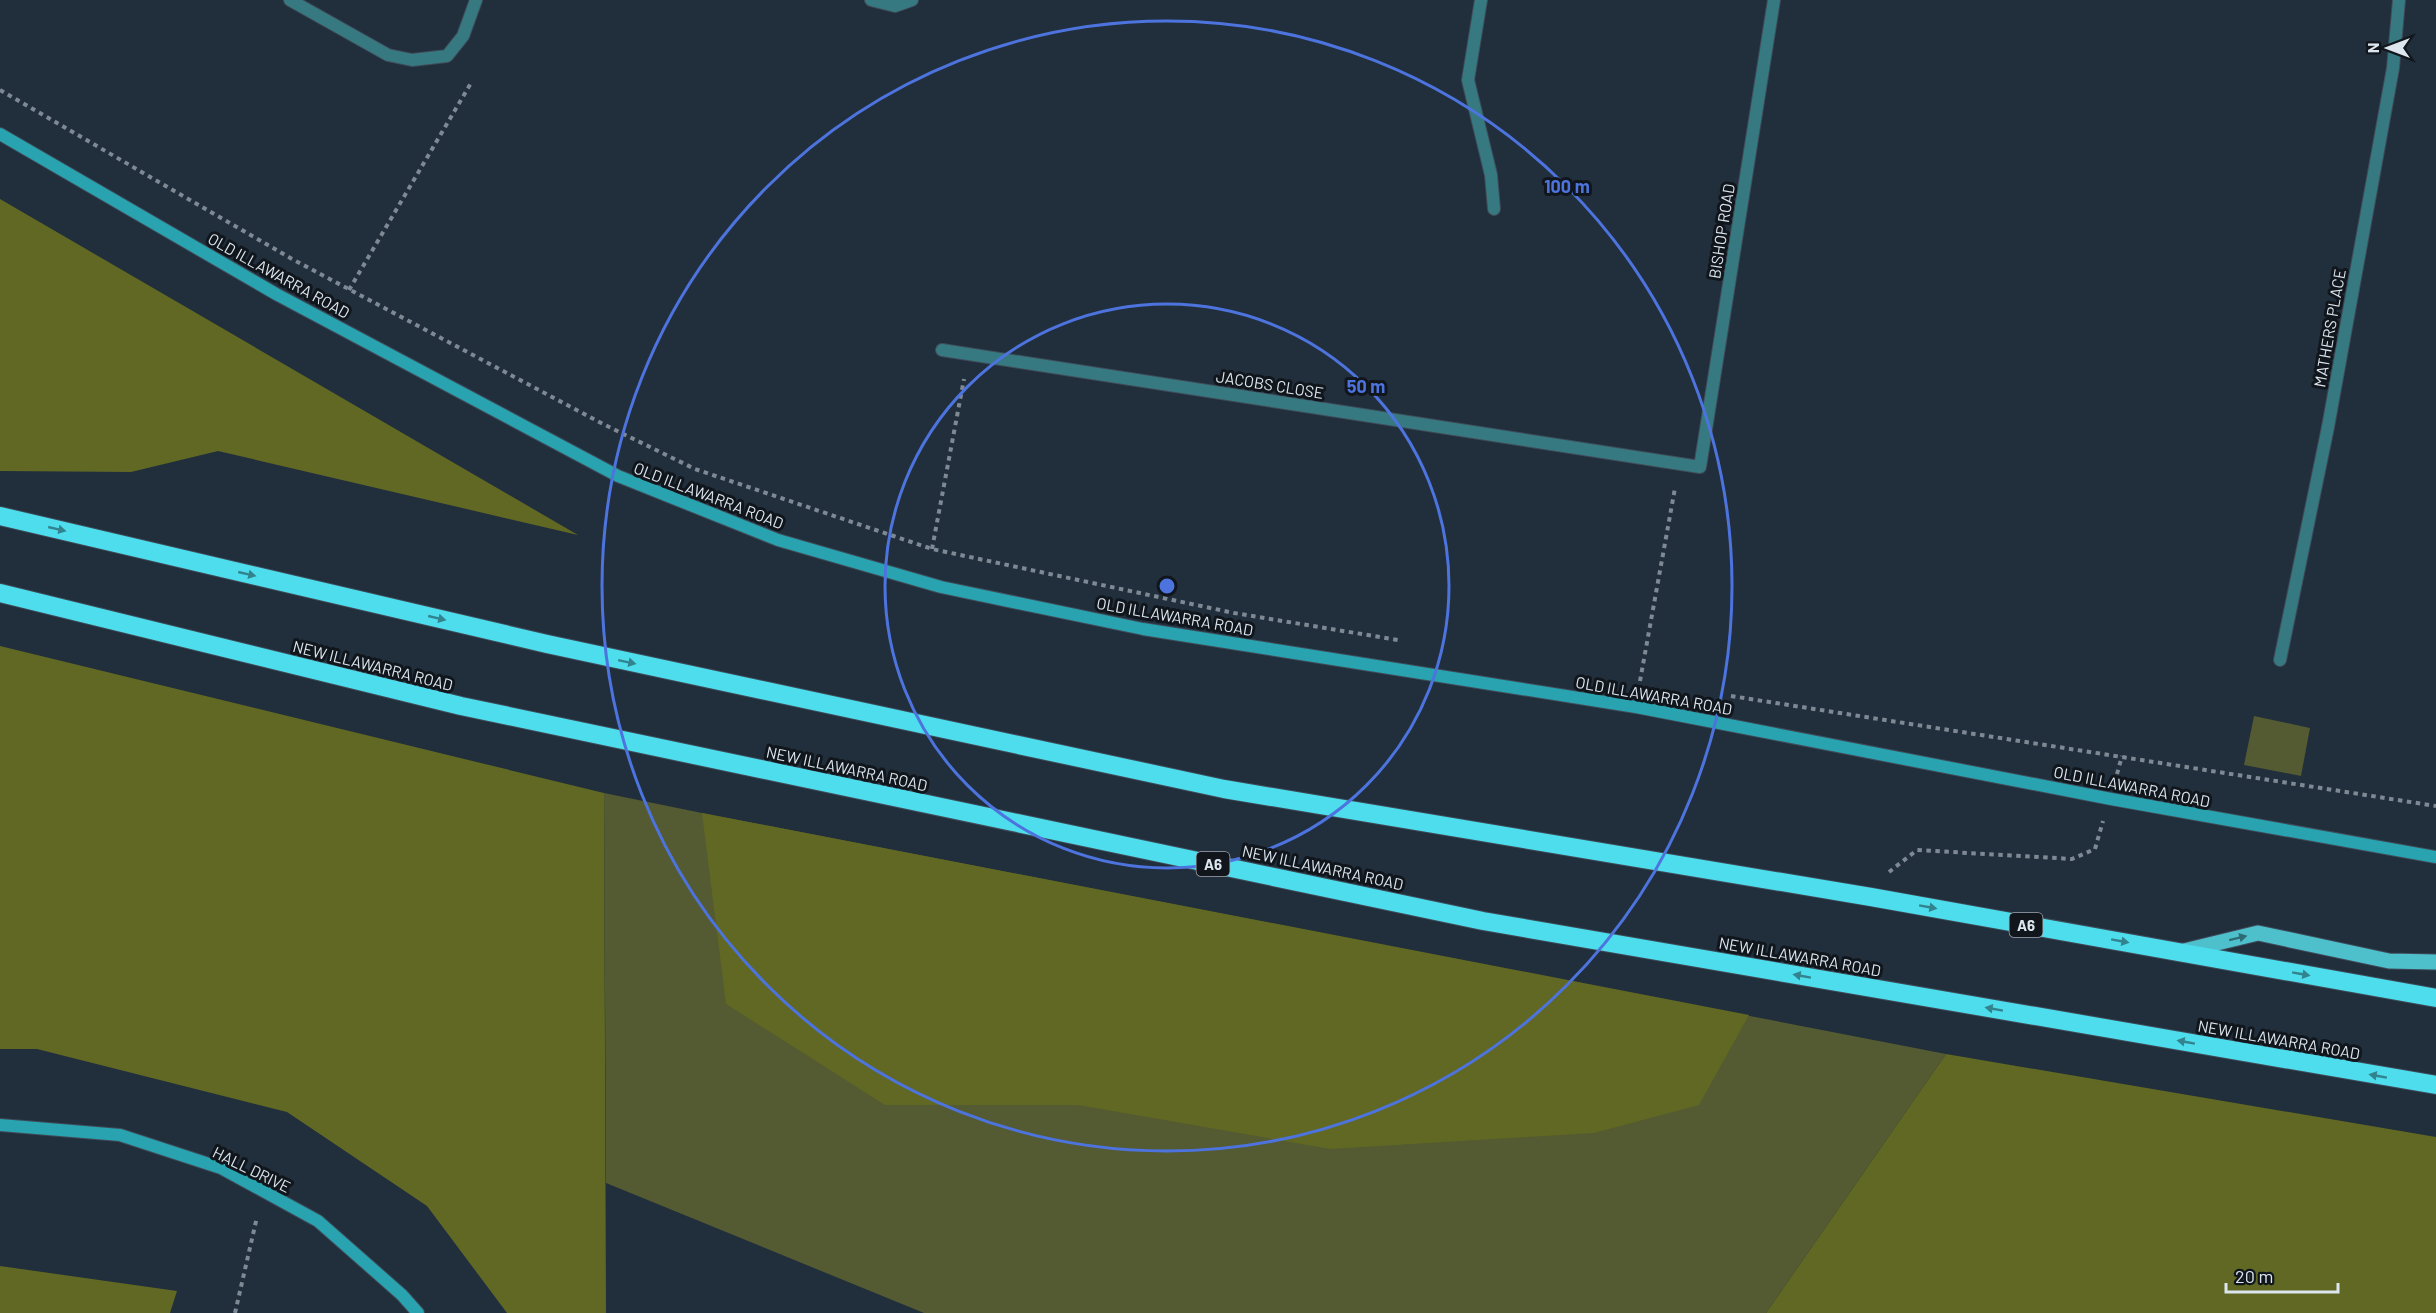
<svg xmlns="http://www.w3.org/2000/svg" width="2436" height="1313" font-family="Barlow,sans-serif">
  <style>
    .green { fill: #545a31 }
    .forest { fill: #606823 }
    .lines { fill: none; stroke-linecap: round; stroke-linejoin: round }
    .street-casing { stroke: #3f4b59; stroke-width: 14 }
    .secondary-casing { stroke: #3f4b59; stroke-width: 14 }
    .primary-casing { stroke: #3f4b59; stroke-width: 17 }
    .highway-casing { stroke: #3f4b59; stroke-width: 20 }
    .path { stroke: #7e8994; stroke-width: 4; stroke-dasharray: 4.5 4.5; stroke-linecap: butt }
    .street { stroke: #367980; stroke-width: 12 }
    .secondary { stroke: #28a3af; stroke-width: 12 }
    .primary { stroke: #4dc0cc; stroke-width: 15 }
    .highway { stroke: #4dddec; stroke-width: 18 }
    .oneway { fill: #32838e }
    .oneway2 { fill: #2e6b74 }
    .ring { fill: none; stroke: #4d74de; stroke-width: 3 }
    .labels { text-anchor: middle; dominant-baseline: central; stroke-width: 6; stroke-linejoin: round; paint-order: stroke }
    .shield { fill: #10161c; stroke: #a0a8b0; stroke-width: 1.5 }
    .shield-label { font-size: 15px; font-weight: bold; fill: #dde6ef }
    .street-label { font-size: 16px; fill: #dde6ef; stroke: #10161c }
    .centre { fill: #4d74de; stroke: #10161c; stroke-width: 3 }
    .ring-label { font-size: 18px; text-anchor: middle; font-weight: bold; fill: #4d74de; stroke: #10161c; stroke-width: 6; stroke-linejoin: round; paint-order: stroke }
  </style>
  <rect width="100%" height="100%" fill="#212e3c"/>
  <!-- green -->
  <g class="green">
    <path d="M2254,716l56,12 -9,48 -57,-11z"/>
    <path d="M604,793l98,20 1244,241 -180,259h-842l-318,-130z"/>
  </g>
  <!-- forest -->
  <g class="forest">
    <path d="M0,199l578,336 -360,-84 -87,21 -131,-1z"/>
    <path d="M0,646l604,147 2,520h-99l-80,-107 -140,-94 -250,-63h-37z"/>
    <path d="M702,813l1047,202 -50,90 -105,28 -264,16 -252,-44h-193l-159,-101z"/>
    <path d="M1946,1054l490,83v176h-670z"/>
    <path d="M0,1266l177,25 -7,22h-170z"/>
  </g>
  <g class="lines">
    <defs>
      <g id="street">
        <path d="M290,0l98,55 24,5 35,-4 16,-20 13,-36"/>
        <path d="M871,0l24,6 17,-6"/>
        <path d="M1481,0l-13,80 23,95 3,34"/>
        <path d="M942,350l758,117 74,-467"/>
        <path d="M2280,660l48,-233 65,-359 6,-68"/>
      </g>
      <g id="secondary">
        <path d="M0,134l276,160 342,182 160,64 163,47 202,42 493,78 475,92 325,58"/>
        <path d="M0,1125l120,10 101,33 97,53 84,74 16,18"/>
      </g>
      <path id="primary" d="M2184,951l74,-18 131,28 47,1"/>
      <g id="highway">
        <path d="M0,516l547,128 677,145 647,108 565,101"/>
        <path d="M0,593l461,113 1022,215 953,164"/>
      </g>
    </defs>
    <!-- street casing -->
    <use href="#street" class="street-casing"/>
    <!-- secondary casing -->
    <use href="#secondary" class="secondary-casing"/>
    <!-- primary casing -->
    <use href="#primary" class="primary-casing"/>
    <!-- highway casing -->
    <use href="#highway" class="highway-casing"/>
    <!-- path -->
    <g class="path">
      <path d="M0,90l292,169 311,165 92,45 237,80 302,64 164,27"/>
      <path d="M349,290l122,-207"/>
      <path d="M932,549l32,-170"/>
      <path d="M1640,681l35,-193"/>
      <path d="M1731,696l705,110"/>
      <path d="M2117,774l5,-18"/>
      <path d="M1889,872l28,-22 155,9 23,-10 8,-28"/>
      <path d="M235,1313l22,-96"/>
    </g>
    <!-- street -->
    <use href="#street" class="street"/>
    <!-- secondary -->
    <use href="#secondary" class="secondary"/>
    <!-- primary -->
    <use href="#primary" class="primary"/>
    <!-- highway -->
    <use href="#highway" class="highway"/>
  </g>
  <!-- one-way arrows -->
  <defs><path id="oneway-solid" d="M-6-.8H1V-3.2L6.5 0L1 3.2V.8H-6Z" transform="scale(1.5)"/></defs>
  <g class="oneway">
    <use href="#oneway-solid" transform="translate(57 529) rotate(13)"/>
    <use href="#oneway-solid" transform="translate(247 574) rotate(13)"/>
    <use href="#oneway-solid" transform="translate(437 618) rotate(13)"/>
    <use href="#oneway-solid" transform="translate(627 662) rotate(12)"/>
    <use href="#oneway-solid" transform="translate(1928 907) rotate(10)"/>
    <use href="#oneway-solid" transform="translate(2120 941) rotate(10)"/>
    <use href="#oneway-solid" transform="translate(2301 974) rotate(10)"/>
    <use href="#oneway-solid" transform="translate(1802 976) rotate(-170)"/>
    <use href="#oneway-solid" transform="translate(1994 1009) rotate(-170)"/>
    <use href="#oneway-solid" transform="translate(2186 1042) rotate(-170)"/>
    <use href="#oneway-solid" transform="translate(2378 1076) rotate(-170)"/>
  </g>
  <use class="oneway2" href="#oneway-solid" transform="translate(2238 938) rotate(-14)"/>
  <!-- distance rings -->
  <g class="ring">
    <circle cx="1167" cy="586" r="282"/>
    <circle cx="1167" cy="586" r="565"/>
  </g>
  <g class="labels">
    <!-- shield labels -->
    <g class="shield">
      <rect x="1196.5" y="852" width="33" height="24" rx="4.5"/>
      <rect x="2009.5" y="913" width="33" height="24" rx="4.5"/>
    </g>
    <g class="shield-label">
      <text x="1213" y="864">A6</text>
      <text x="2026" y="925">A6</text>
    </g>
    <!-- street labels -->
    <g class="street-label">
      <text transform="translate(1721 231) rotate(-81)">BISHOP ROAD</text>
      <text transform="translate(279 275) rotate(29)">OLD ILLAWARRA ROAD</text>
      <text transform="translate(2329 328) rotate(-80)">MATHERS PLACE</text>
      <text transform="translate(1270 384) rotate(9)">JACOBS CLOSE</text>
      <text transform="translate(709 495) rotate(21)">OLD ILLAWARRA ROAD</text>
      <text transform="translate(1175 616) rotate(10)">OLD ILLAWARRA ROAD</text>
      <text transform="translate(373 665) rotate(14)">NEW ILLAWARRA ROAD</text>
      <text transform="translate(1654 695) rotate(10)">OLD ILLAWARRA ROAD</text>
      <text transform="translate(847 768) rotate(12)">NEW ILLAWARRA ROAD</text>
      <text transform="translate(2132 786) rotate(11)">OLD ILLAWARRA ROAD</text>
      <text transform="translate(1323 867) rotate(12)">NEW ILLAWARRA ROAD</text>
      <text transform="translate(1800 956) rotate(10)">NEW ILLAWARRA ROAD</text>
      <text transform="translate(2279 1039) rotate(10)">NEW ILLAWARRA ROAD</text>
      <text transform="translate(252 1169) rotate(26)">HALL DRIVE</text>
    </g>
  </g>
  <circle cx="1167" cy="586" r="9" class="centre"/>
  <g class="ring-label">
    <text x="1567" y="193">100 m</text>
    <text x="1366" y="393">50 m</text>
  </g>
  <!-- north arrow -->
  <g transform="translate(2388 48) rotate(270)" stroke="#10161c" stroke-width="4.5" paint-order="stroke">
  <path d="M0-4.5L10 22L0 15L-10 22Z" fill="#dde6ef"/>
  <text y="-9" font-size="16" font-weight="bold" text-anchor="middle" fill="#dde6ef">N</text>
  </g>
  <!-- scale -->
  <path d="M2226 1283v9h112v-9" fill="none" stroke="#dde6ef" stroke-width="3"/>
  <text x="2235" y="1283" font-size="18" fill="#dde6ef" stroke="#10161c" stroke-width="4.5" paint-order="stroke">20 m</text>
</svg>
